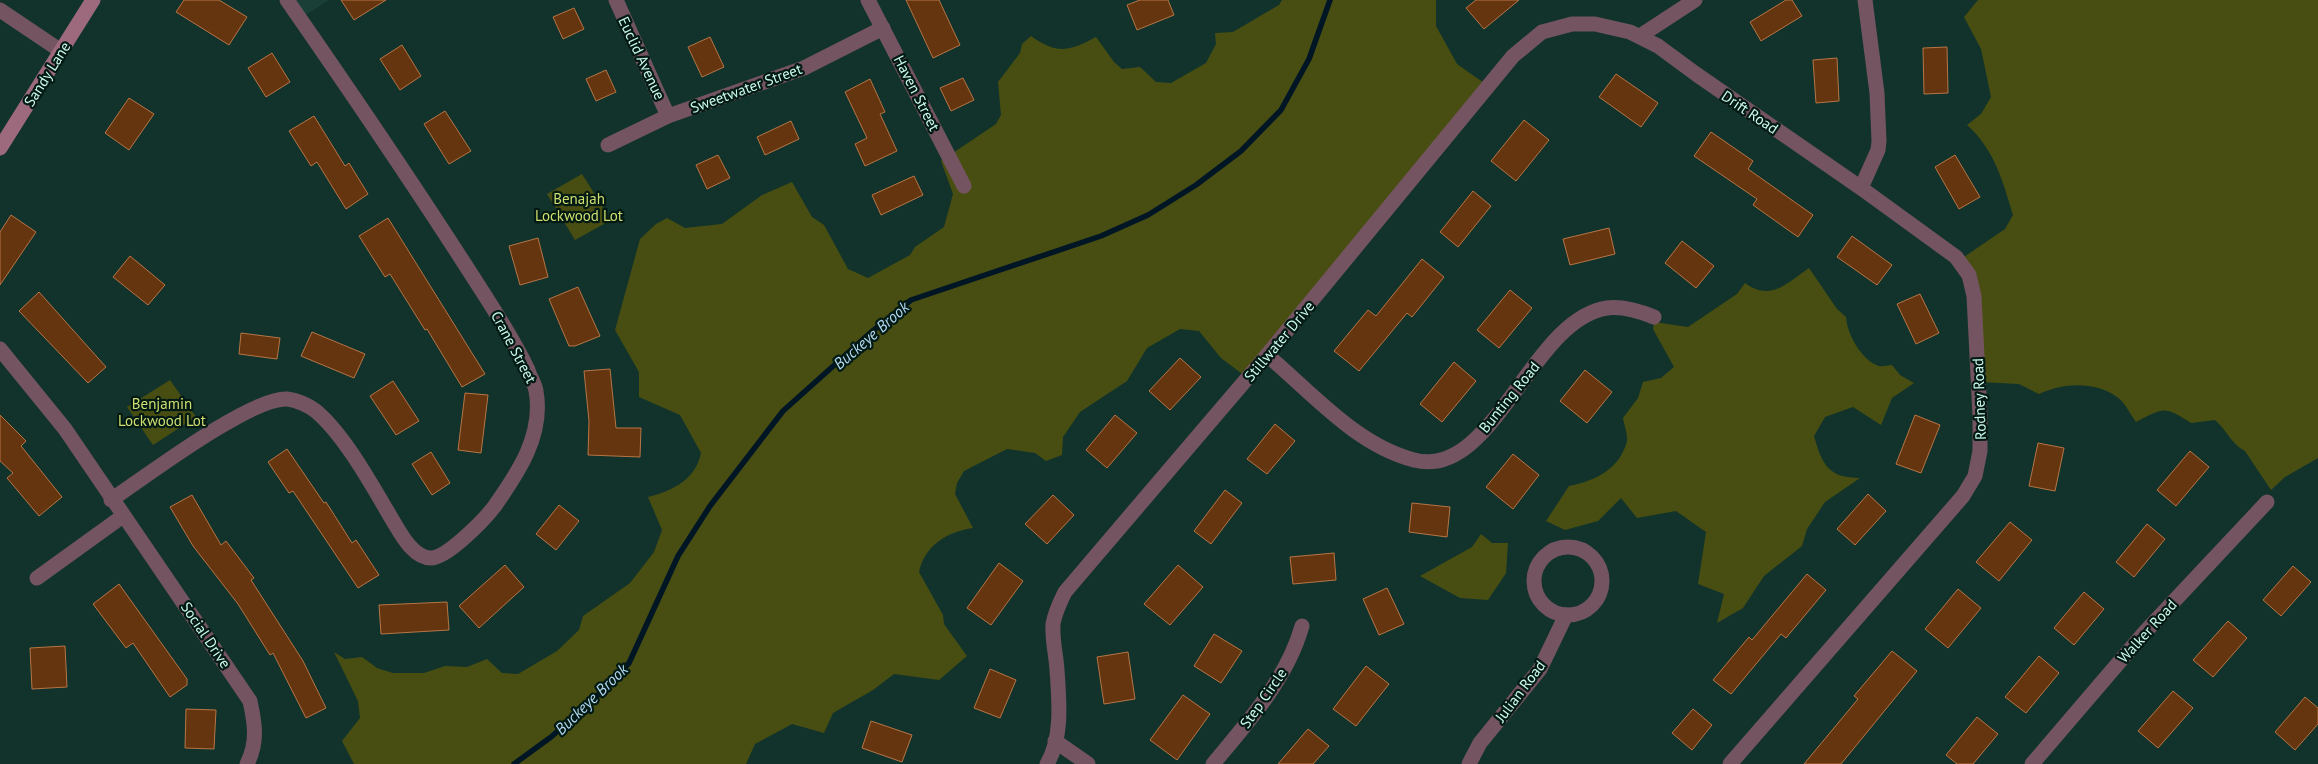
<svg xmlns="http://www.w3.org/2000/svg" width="2318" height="764" font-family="'PT Sans',sans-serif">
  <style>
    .built { fill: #1a3f36 }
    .green { fill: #484e12 }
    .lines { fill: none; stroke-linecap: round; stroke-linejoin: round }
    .stream { stroke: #001624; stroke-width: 5.5 }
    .building { fill: #64350f; stroke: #b77546 }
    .minor { stroke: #745460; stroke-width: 15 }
    .secondary { stroke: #9d697d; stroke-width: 15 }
    .labels { text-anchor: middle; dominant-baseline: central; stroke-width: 4.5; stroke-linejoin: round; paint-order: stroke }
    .street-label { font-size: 15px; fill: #cbfbec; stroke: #031913 }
    .park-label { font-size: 15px; fill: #d1df70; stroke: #031913 }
    .water-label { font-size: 16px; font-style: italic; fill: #b1d9f2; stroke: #031913 }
  </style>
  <rect width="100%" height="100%" fill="#11332b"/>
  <!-- built -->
  <path class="built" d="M291,0h38l-31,20z"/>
  <!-- green -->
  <g class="green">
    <path d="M1282,0h154v26l21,38 30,21 -238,294 -28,-21 -22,-27 -19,-2 -33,19 -20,33 -47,31 -17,25 -1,18 -16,6 -11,-8 -28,-4 -43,22 -7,12 -2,11 18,34c-26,4 -48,17 -54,44l24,43 1,9 23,32 -28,24 -45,-6 -21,16 -40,23 -9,20 -32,-9 -37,20 -9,20h-392l-12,-23 18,-23 -2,-17 -24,-49 11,7 17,-2 15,11 16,5h31l21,-7 22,1 20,-8 15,14 16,1 39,-23 22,-21 4,-14 47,-33 24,-31 8,-22 -14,-33c25,-6 48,-18 53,-44l-21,-38 -41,-18v-25l-24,-42 25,-91 16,-15 11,-6 18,10 37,-4 40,-29 30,-13 20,35 12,8 24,44 20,9 42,-23 5,-8 29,-20 9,-33 -12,-33 55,-37 5,-9 -3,-33 22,-29 2,-9 9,-8c26,19 39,15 65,1l18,25 8,7 18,-2 16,15 15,1 35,-20 10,-19 -1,-11 18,-1 46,-27z"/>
    <path d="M1978,0h340v458l-33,19 -14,13 -26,-39c-13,-6 -19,-22 -30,-31l-24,3c-27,-17 -26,-16 -55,-1 -6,-8 -11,-20 -19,-25 -23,-16 -53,-14 -78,-3l-20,-10 -40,-2 -5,-95 -13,-28 44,-30 8,-14c-10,-34 -19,-66 -46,-90l14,-11 10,-17 -10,-48 -17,-32z"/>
    <path d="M582,174l29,46 -36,20 -28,-46z"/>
    <path d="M1809,268l28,41 9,8c1,17 16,44 33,49 4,1 9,-1 13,-1l8,10 14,8 -22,15 -11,27 -28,-18 -28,10 -11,19c8,28 14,42 46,42l-35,24 -18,27 -5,17 -38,30 -21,32 -26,15 7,-29 -26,-10 8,-52 -30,-21 -39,7 -16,-20 -23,23 -33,9 -19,-9 23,-35c26,-5 51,-17 58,-45 1,-6 -3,-16 -4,-23l15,-20 5,-16 18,-4 13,-11 -21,-38 1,-7 34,5 49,-33 8,-11c26,19 42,0 64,-15z"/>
    <path d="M170,380l26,37 -43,28 -26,-38z"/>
    <path d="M1481,534l11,9h16l-2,30 -18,27 -28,-2 -40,-22 52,-29z"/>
  </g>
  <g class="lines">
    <!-- stream -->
    <path class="stream" d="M514,764l37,-27 41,-36 37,-38 49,-107 32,-50 73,-95 86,-77 42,-34 190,-64 47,-21 48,-30 45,-34 40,-41 28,-51 21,-59"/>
  </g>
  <!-- building -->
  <g class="building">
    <path d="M184,0h35l28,17 -18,28 -53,-33z"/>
    <path d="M341,0h45l-32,20z"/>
    <path d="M906,0h33l21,45 -27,13z"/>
    <path d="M1140,0h28l6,15 -37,15 -10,-25z"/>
    <path d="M1476,0h43l-35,29 -18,-21z"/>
    <path d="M1786,0h6l10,16 -41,25 -11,-19z"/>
    <path d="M574,8l10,21 -21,10 -10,-22z"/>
    <path d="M710,37l14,30 -22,10 -14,-30z"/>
    <path d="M402,45l19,31 -21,14 -20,-31z"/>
    <path d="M1947,47l1,46 -24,1 -1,-46z"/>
    <path d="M272,53l18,29 -24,15 -18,-29z"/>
    <path d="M1837,58l2,43 -23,2 -3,-43z"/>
    <path d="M606,70l10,22 -20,9 -10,-22z"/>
    <path d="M1616,74l42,29 -17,24 -42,-30z"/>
    <path d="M963,78l11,22 -23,11 -11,-23z"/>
    <path d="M870,79l15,33 -5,2 17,37 -32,15 -10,-22 12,-6 -22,-46z"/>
    <path d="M129,98l25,16 -25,36 -24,-17z"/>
    <path d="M445,111l26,40 -22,13 -25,-40z"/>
    <path d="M314,116l31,50 4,-3 19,31 -22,15 -29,-47 -6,4 -22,-35z"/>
    <path d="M1524,120l25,20 -33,41 -25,-20z"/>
    <path d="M791,121l8,18 -34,16 -8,-18z"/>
    <path d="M1711,132l42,29 -5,8 65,46 -15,22 -45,-32 4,-6 -63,-43z"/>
    <path d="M718,155l12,23 -23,11 -11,-24z"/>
    <path d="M1955,155l25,42 -21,12 -24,-42z"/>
    <path d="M914,176l9,19 -42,20 -9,-20z"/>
    <path d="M1473,191l18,15 -33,41 -18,-15z"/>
    <path d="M11,215l25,17 -36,53v-53z"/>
    <path d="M388,218l97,156 -23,13 -35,-58 -2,1 -35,-56 -5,3 -26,-41z"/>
    <path d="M1609,228l6,26 -45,11 -7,-26z"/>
    <path d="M1852,236l40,29 -15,20 -40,-28z"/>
    <path d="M538,238l10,39 -28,8 -11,-39z"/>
    <path d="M1682,241l32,25 -18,22 -31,-25z"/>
    <path d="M130,256l35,29 -17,20 -35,-28z"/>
    <path d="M1422,259l22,18 -32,40 -5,-4 -48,58 -25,-20 34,-41 8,6z"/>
    <path d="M578,287l22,49 -25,10h-6l-20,-47z"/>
    <path d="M1510,290l22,18 -33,40 -22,-18z"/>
    <path d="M39,292l67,75 -18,16 -69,-72z"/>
    <path d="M1920,294l19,39 -23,11 -19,-40z"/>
    <path d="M312,332l53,22 -11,24 -53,-22z"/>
    <path d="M241,333l39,5 -3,21 -38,-5z"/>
    <path d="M1180,358l21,19 -31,33 -21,-19z"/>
    <path d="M1454,362l22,19 -34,41 -22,-18z"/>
    <path d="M610,369l6,59h25l-1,29 -52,-2 1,-34 -5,-50z"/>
    <path d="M1585,370l27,22 -25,31 -27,-22z"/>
    <path d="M393,381l26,40 -23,14 -26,-39z"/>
    <path d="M465,393l23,2 -7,58 -23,-3z"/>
    <path d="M0,415l26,26 -5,5 41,51 -23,19 -32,-38 6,-5 -13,-12z"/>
    <path d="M1115,415l22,18 -30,35 -21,-18z"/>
    <path d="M1915,415l25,10 -19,48 -25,-9z"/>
    <path d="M1275,424l20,17 -28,33 -20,-15z"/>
    <path d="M2038,443l26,5 -9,43 -26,-5z"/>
    <path d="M287,449l37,54 2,-1 26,41 4,-3 23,35 -21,13 -65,-97 -4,2 -21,-31z"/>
    <path d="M2190,451l19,16 -33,39 -19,-16z"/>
    <path d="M431,452l19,31 -18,12 -20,-31z"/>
    <path d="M1513,454l26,21 -26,34 -27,-22z"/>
    <path d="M1225,490l17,13 -31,41 -17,-13z"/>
    <path d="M1868,494l18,17 -31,34 -18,-16z"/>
    <path d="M192,495l29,50 5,-4 28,37 -3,2 52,81 23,47 -20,10 -33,-65 -3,2 -32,-51 -45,-58 -23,-39z"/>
    <path d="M1053,495l21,20 -27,29 -22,-20z"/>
    <path d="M1412,503l38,4 -3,30 -38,-5z"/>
    <path d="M559,505l20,16 -23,29 -20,-16z"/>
    <path d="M2010,522l22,18 -33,41 -23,-19z"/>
    <path d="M2147,524l18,15 -31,38 -18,-15z"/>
    <path d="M1334,553l2,27 -43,4 -3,-27z"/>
    <path d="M999,563l24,18 -32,44 -24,-17z"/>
    <path d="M505,565l19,22 -45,41 -20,-22z"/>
    <path d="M1178,565l25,22 -33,38 -26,-21z"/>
    <path d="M2293,566l18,16 -30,34 -18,-16z"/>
    <path d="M1807,574l19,16 -40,48 -5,-4 -50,60 -18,-14 36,-43 3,3z"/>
    <path d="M119,584l68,95v6l-17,12 -37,-54 -7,5 -33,-44z"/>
    <path d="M1387,588l17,36 -25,11 -16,-36z"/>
    <path d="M1958,589l23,19 -33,40 -23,-19z"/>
    <path d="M2084,592l20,17 -30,36 -20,-17z"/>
    <path d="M447,602l2,28 -68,4 -2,-29z"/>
    <path d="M2228,621l19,17 -34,39 -20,-17z"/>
    <path d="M1214,634l28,17 -21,32 -27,-17z"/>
    <path d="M65,646l2,41 -35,2 -2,-41z"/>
    <path d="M1892,651l25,20 -76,93h-37l54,-65 -4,-3z"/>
    <path d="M1128,652l7,47 -31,5 -7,-47z"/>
    <path d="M2039,656l20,17 -33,40 -21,-16z"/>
    <path d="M1366,666l23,18 -33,42 -23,-17z"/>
    <path d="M990,669l26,11 -16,38 -26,-10z"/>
    <path d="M2173,691l20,17 -35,40 -20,-17z"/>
    <path d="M1183,695l27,19 -33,46 -27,-20z"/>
    <path d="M2305,697l13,11v16l-23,26 -20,-18z"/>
    <path d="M186,709l30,1 -2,39 -29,-1z"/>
    <path d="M1693,709l19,16 -20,25 -20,-17z"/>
    <path d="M1977,717l21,17 -25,30h-16l-11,-9z"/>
    <path d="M871,721l41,14 -10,27 -40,-14z"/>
    <path d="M1308,729l21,17 -16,18h-35z"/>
  </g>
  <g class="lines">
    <!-- minor -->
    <g class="minor">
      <path d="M616,0l52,116"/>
      <path d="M868,0l96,186"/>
      <path d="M0,10l61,41"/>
      <path d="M1640,36l55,-36"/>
      <path d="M608,145l60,-29 136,-48 79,-40"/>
      <path d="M1861,188l17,-38 1,-9 -2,-48 -12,-93"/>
      <path d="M0,349l65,80 185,272c5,23 8,41 -3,63"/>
      <path d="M1267,355c45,38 89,90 147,105 79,21 117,-141 193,-152 16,-2 32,3 47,9"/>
      <path d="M111,500c34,-23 140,-103 176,-101 10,1 23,7 30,13 30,26 58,79 79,114 7,12 19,32 35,32 16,0 53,-38 63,-51 24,-34 50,-72 42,-116 -1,-7 -6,-14 -8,-21 -15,-32 -34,-60 -53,-90 -61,-95 -124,-188 -188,-280"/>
      <circle cx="1568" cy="581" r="34"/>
      <path d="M37,578l86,-62"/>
      <path d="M1055,741l33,23"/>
      <path d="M1047,764c16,-27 12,-64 10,-94 -1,-16 -5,-30 -4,-46 2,-12 7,-22 12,-32l202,-237 246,-299 29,-24 30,-8h23l35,8 28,14 38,28 165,114 95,69 13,18 5,21 6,120v35l-5,25 -12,20 -233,268"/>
      <path d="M1213,764c35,-42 74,-85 89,-138"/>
      <path d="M1469,764l11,-21 60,-74 26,-54"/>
      <path d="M2032,764l113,-132 122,-130"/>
    </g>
    <!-- secondary -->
    <path class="secondary" d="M0,148l93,-148"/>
  </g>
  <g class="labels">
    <!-- street labels -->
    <g class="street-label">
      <text transform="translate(642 58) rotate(65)">Euclid Avenue</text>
      <text transform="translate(47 74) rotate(-58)">Sandy Lane</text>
      <text transform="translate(746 88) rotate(-20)">Sweetwater Street</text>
      <text transform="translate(917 93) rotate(63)">Haven Street</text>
      <text transform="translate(1750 112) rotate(34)">Drift Road</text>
      <text transform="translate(1279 341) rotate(-50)">Stillwater Drive</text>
      <text transform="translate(514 347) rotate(62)">Crane Street</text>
      <text transform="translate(1509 397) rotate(-51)">Bunting Road</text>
      <text transform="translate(1979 399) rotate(-92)">Rodney Road</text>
      <text transform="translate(2147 631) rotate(-48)">Walker Road</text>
      <text transform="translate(206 635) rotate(56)">Social Drive</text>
      <text transform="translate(1520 691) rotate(-53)">Julian Road</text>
      <text transform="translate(1263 698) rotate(-55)">Step Circle</text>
    </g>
    <!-- park labels -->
    <g class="park-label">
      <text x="579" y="198">Benajah<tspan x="579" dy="17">Lockwood Lot</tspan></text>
      <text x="162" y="403">Benjamin<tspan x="162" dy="17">Lockwood Lot</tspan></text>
    </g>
    <!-- water labels -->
    <g class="water-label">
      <text transform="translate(871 335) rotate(-41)">Buckeye Brook</text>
      <text transform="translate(591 699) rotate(-44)">Buckeye Brook</text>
    </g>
  </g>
</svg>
